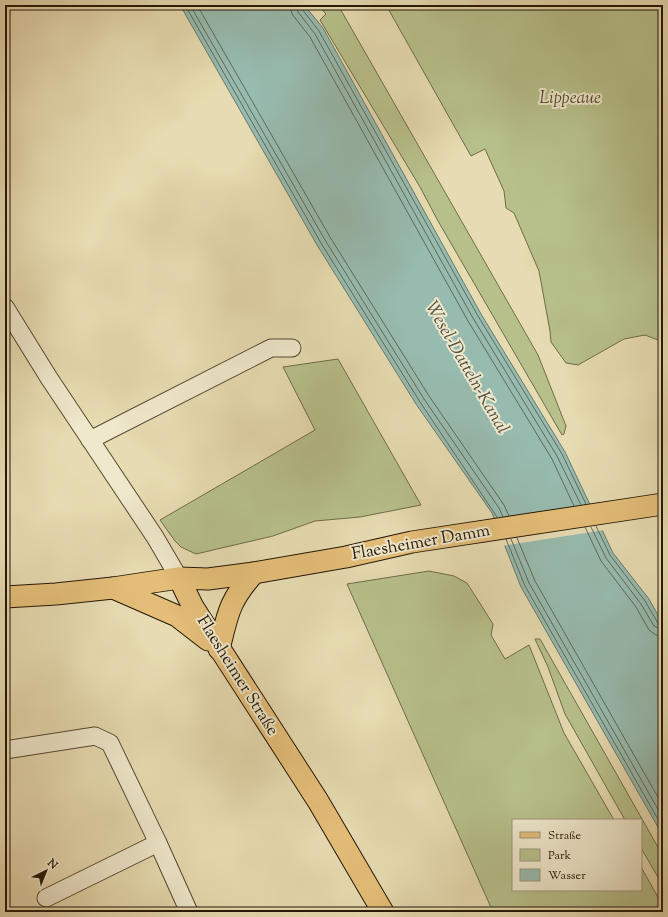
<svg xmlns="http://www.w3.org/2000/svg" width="668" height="917" font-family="'Sorts Mill Goudy',serif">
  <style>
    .green { fill: #b7c08b; stroke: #6e6c48 }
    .water { fill: #97bbaf; stroke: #69796b }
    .pier { fill: #e7dbb1 }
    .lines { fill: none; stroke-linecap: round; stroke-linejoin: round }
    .shore { stroke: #5e695a; stroke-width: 1 }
    .minor-casing { stroke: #554830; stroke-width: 19 }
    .major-casing { stroke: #241705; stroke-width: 23 }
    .minor { stroke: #efe8cc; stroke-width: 17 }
    .major { stroke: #e4be78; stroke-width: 21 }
    .labels { text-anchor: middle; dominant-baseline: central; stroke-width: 4; stroke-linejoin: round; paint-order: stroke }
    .park-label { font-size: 17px; font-style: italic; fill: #504a2d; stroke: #efe8cc }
    .street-label { font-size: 17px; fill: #241705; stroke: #efe8cc }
    .water-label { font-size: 18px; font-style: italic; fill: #4c5040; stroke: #efe8cc }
  </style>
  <rect width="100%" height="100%" fill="#e7dbb1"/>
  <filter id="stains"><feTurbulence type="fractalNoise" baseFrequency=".005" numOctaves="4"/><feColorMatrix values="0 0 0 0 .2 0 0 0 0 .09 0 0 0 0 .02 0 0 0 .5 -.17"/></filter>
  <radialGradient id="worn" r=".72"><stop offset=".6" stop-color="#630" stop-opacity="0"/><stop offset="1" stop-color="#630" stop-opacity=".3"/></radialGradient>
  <!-- green -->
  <g class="green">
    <path d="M318,5h20l200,350 28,71 -2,8 -2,1 -124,-214 -18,-34 -100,-167 6,-6z"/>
    <path d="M386,5h277v337l-18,-7 -21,4 -46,26 -12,-2 -15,-21 -1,-11 -11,-60 -25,-58 -8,-5 -2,-17 -19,-42 -14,7z"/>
    <path d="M338,359l83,146 -61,12 -45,4 -42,15 -77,18 -15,-7 -6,-6 -15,-21 155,-90 -32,-63z"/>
    <path d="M429,571l25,5 13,7 26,41 -2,11 14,24 24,-14 35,88 50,87h-101v70h128v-23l22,39v6h-170l-146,-328z"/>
    <path d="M535,639h5l123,217v30l-22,-38v-28h-16l-60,-106 -17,-47z"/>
  </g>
  <!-- water -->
  <path class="water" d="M180,5h124l19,23 158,286 84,138 48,101 36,46 14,25v212l-142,-249 -29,-74 -76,-109 -99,-159z"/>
  <!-- pier -->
  <path class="pier" d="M592,504l13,26 -103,16 -10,-26z"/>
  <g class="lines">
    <!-- shore -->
    <g class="shore">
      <path d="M185,5l136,238 99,159 77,115"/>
      <path d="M190,5l135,235 99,159 75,109 4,9"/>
      <path d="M197,5l133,232 99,159 75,109 5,11"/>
      <path d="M290,5l2,9 18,23 158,284 84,138 22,47"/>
      <path d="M296,5l2,7 17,22 158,284 84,138 24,49"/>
      <path d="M301,5l1,4 17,22 159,285 84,138 24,50"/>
      <path d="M596,526l14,29 35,46 13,22 5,2"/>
      <path d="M585,527l16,34 35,46 13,23 7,5 7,1"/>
      <path d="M591,527l15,31 35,46 13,22 9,4"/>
      <path d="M517,538l18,43 128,225"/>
      <path d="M506,539l19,47 138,242"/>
      <path d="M511,539l18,44 134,235"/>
    </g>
    <defs>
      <g id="minor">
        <path d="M5,307l44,71 106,159 24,41"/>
        <path d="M90,440l181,-92h21"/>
        <path d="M5,750l90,-14 15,7 48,100 31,69"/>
        <path d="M46,898l112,-55"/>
      </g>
      <g id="major">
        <path d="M179,578l14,29 125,194 65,111"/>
        <path d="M113,588l64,28 31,24"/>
        <path d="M5,597l51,-3 57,-6 66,-10 29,1 46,-6 92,-16 66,-15 251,-38"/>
        <path d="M219,649c9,-36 10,-48 35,-76"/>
      </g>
    </defs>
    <!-- minor casing -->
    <use href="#minor" class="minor-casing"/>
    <!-- major casing -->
    <use href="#major" class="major-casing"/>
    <!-- minor -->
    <use href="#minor" class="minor"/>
    <!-- major -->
    <use href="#major" class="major"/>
  </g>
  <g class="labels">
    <!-- park labels -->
    <g class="park-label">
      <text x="570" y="99">Lippeaue</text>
    </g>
    <!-- street labels -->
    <g class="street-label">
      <text transform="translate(421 543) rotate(-10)">Flaesheimer Damm</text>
      <text transform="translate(237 676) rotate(58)">Flaesheimer Straße</text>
    </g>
    <!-- water labels -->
    <g class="water-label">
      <text transform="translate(466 368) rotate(60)">Wesel-Datteln-Kanal</text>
    </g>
  </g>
  <!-- margin -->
  <rect width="668" height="917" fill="none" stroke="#e7dbb1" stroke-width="20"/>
  <rect x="6" y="6" width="656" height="905" fill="none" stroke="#241705" stroke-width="2"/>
  <rect x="10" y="10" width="648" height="897" fill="none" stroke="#241705"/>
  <!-- legend -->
  <rect x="512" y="819" width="130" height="72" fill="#efe8cc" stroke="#9e947c"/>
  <rect x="520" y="832" width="20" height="6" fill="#e4be78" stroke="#9e947c"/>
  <text x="548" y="839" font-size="12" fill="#241705">Straße</text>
  <rect x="520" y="849" width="20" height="12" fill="#b7c08b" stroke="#9e947c"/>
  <text x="548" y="859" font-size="12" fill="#241705">Park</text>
  <rect x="520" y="869" width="20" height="12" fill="#97bbaf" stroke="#9e947c"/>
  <text x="548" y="879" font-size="12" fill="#241705">Wasser</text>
  <!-- north arrow -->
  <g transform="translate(46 871) rotate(43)" stroke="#efe8cc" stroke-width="3" paint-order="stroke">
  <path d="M0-3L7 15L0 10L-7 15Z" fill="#241705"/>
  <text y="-6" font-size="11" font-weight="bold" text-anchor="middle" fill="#241705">N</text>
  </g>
  <rect width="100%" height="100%" filter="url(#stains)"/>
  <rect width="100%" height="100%" fill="url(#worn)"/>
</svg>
